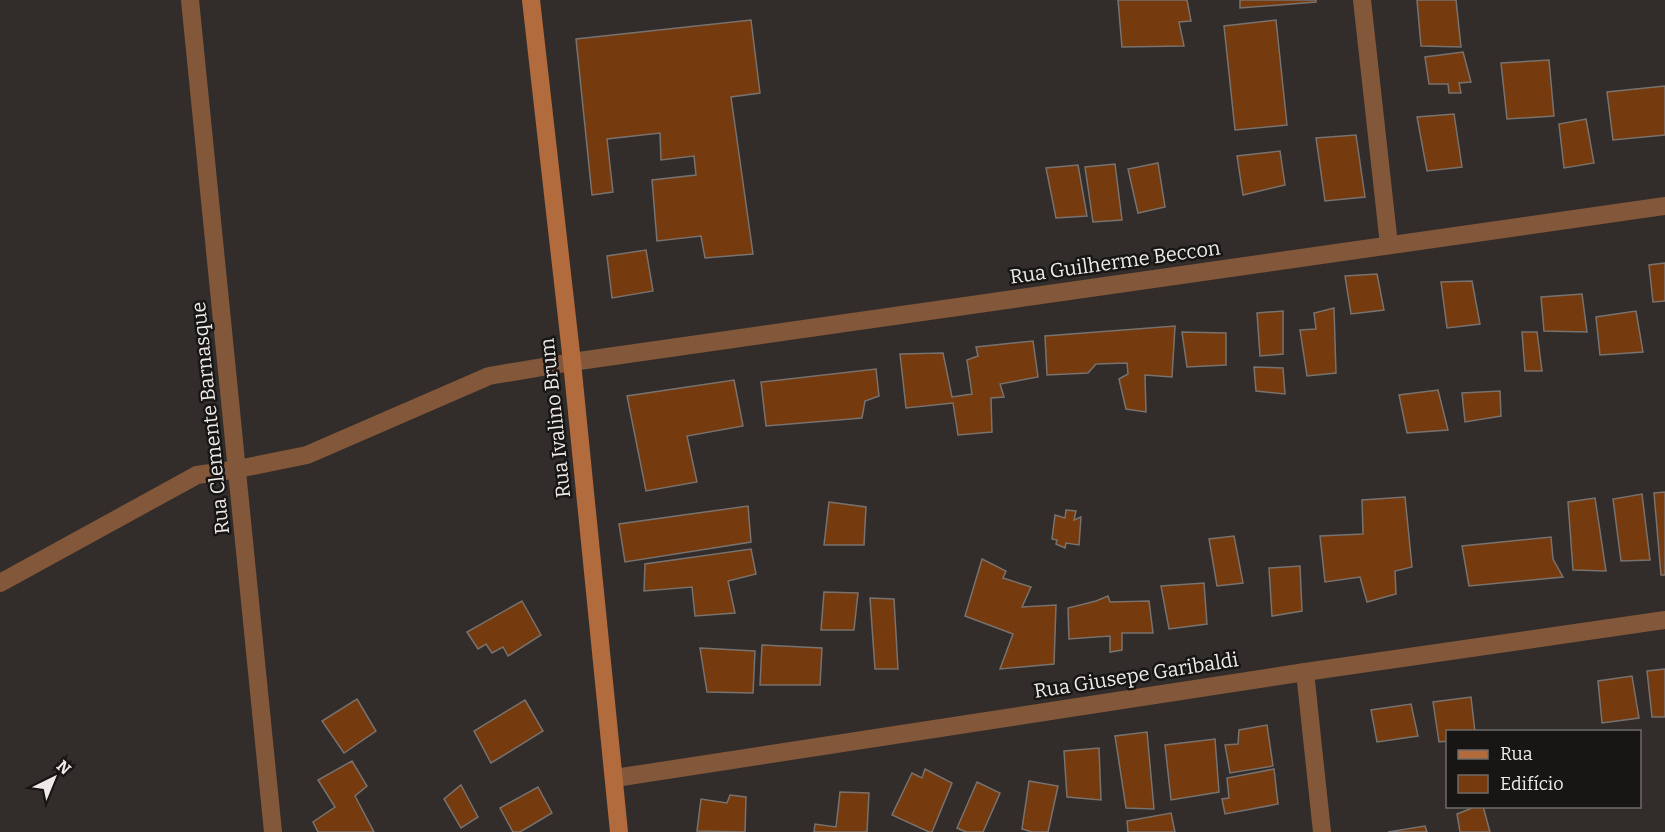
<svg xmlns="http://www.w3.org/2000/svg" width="1665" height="832" font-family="Bitter,serif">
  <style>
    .building { fill: #753a0d; stroke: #78726f; stroke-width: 1.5 }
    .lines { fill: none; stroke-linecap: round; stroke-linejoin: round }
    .street { stroke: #82573a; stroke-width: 18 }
    .secondary { stroke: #b16b3c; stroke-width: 18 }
    .labels { text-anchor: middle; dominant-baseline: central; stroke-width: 5; stroke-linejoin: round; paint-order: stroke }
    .street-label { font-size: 20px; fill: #edeae8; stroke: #181615 }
  </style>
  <rect width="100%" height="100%" fill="#322d2a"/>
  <!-- building -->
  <g class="building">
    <path d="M1118,0h69l4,21 -12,1 5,24 -62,1z"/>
    <path d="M1240,0h76v2l-76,6z"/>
    <path d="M1417,0h39l5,47 -40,-1z"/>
    <path d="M751,20l9,73 -29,4 22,157 -48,4 -4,-22 -44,5 -5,-61 44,-5 -2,-19 -33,4 -1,-27 -53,6 6,53 -21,3 -16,-156z"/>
    <path d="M1276,20l11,105 -52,5 -11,-104z"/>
    <path d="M1463,52l8,30 -12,1 2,10h-12l-1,-9h-19l-4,-27z"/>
    <path d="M1549,60l5,56 -47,3 -6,-56z"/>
    <path d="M1665,86v49l-52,5 -6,-48z"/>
    <path d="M1454,114l8,53 -35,4 -10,-54z"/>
    <path d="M1586,119l8,44 -30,5 -5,-44z"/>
    <path d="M1356,135l9,62 -40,4 -9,-63z"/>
    <path d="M1280,151l5,34 -42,10 -6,-39z"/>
    <path d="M1158,163l7,44 -27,6 -10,-44z"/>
    <path d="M1115,164l7,56 -29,2 -8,-55z"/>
    <path d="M1078,165l9,51 -31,2 -10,-50z"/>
    <path d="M646,250l7,41 -41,7 -5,-42z"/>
    <path d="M1665,263v38l-12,1 -4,-37z"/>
    <path d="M1377,274l7,36 -33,4 -6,-38z"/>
    <path d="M1472,281l8,43 -33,4 -6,-46z"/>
    <path d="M1582,294l5,38 -43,-1 -3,-34z"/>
    <path d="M1334,308l2,65 -29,3 -7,-46 16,-1 -2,-16z"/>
    <path d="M1283,311v43l-23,2 -3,-43z"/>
    <path d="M1636,311l7,41 -43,3 -4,-38z"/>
    <path d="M1175,326l-3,51 -27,-2 1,37 -20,-3 -7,-30 9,-5 -1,-11 -31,1 -8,9 -41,2 -2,-39z"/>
    <path d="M1182,332l44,1v32l-39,2z"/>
    <path d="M1522,332h15l5,39h-17z"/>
    <path d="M1033,341l5,36 -38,7 4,13 -13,1 1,34 -34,3 -5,-32 -47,5 -6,-54 43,-1 9,44 20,-3 -5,-34 11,-4 -2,-9z"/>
    <path d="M1254,367l29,1 2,26 -29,-3z"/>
    <path d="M876,369l3,27 -14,5 -3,17 -96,8 -5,-44z"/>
    <path d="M734,380l9,46 -56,10 10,46 -51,9 -19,-95z"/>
    <path d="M1438,390l10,40 -41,3 -8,-38z"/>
    <path d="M1500,391l1,25 -36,6 -3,-29z"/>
    <path d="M1665,492v83h-4l-7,-82z"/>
    <path d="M1642,494l8,66 -29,1 -8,-62z"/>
    <path d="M1405,497l7,70 -17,4 1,23 -29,8 -7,-25 -35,5 -5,-46 43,-2 -1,-34z"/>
    <path d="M1595,498l11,73 -33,-1 -5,-68z"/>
    <path d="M829,502l37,5 -2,38h-40z"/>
    <path d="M748,506l3,36 -126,20 -6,-38z"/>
    <path d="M1066,510l10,1 -2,9 7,-3 -2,28 -13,-2 -1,5 -9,-4 1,-4 -5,-1 3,-24 10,3z"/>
    <path d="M1234,536l9,47 -26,3 -8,-47z"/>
    <path d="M1551,537l2,22 10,18 -94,9 -7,-40z"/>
    <path d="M751,549l5,25 -28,7 7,32 -40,3 -3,-29 -48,4 1,-27z"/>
    <path d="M982,559l24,12 -3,7 28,9 -9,20 34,-2 -2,59 -54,5 13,-35 -48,-18z"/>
    <path d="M1300,566l2,45 -30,5 -3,-48z"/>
    <path d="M1204,583l3,41 -38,5 -8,-43z"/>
    <path d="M824,592l34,1 -4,37h-33z"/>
    <path d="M1108,596l2,6 39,-1 4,32h-31v17l-12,2v-16l-41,3 -1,-31 28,-7z"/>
    <path d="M870,598l24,1 4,70h-23z"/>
    <path d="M522,601l19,34 -33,21 -5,-9 -11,6 -6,-9 -8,5 -11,-17z"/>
    <path d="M762,645l60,3 -2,37h-60z"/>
    <path d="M700,648l55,3 -2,42 -46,-1z"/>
    <path d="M1665,669v48h-13l-5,-46z"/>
    <path d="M1632,676l7,42 -37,5 -4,-42z"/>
    <path d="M1471,697l4,35h-27v9l-9,1 -6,-40z"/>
    <path d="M357,699l19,32 -32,22 -22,-32z"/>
    <path d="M525,700l18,31 -52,32 -17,-32z"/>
    <path d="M1411,704l7,32 -41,6 -6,-32z"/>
    <path d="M1267,725l6,41 -43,7 -5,-28 13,-1 1,-14z"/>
    <path d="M1147,732l7,77 -28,-1 -11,-72z"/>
    <path d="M1215,739l4,53 -48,8 -6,-55z"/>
    <path d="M1099,748l2,52 -34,-3 -3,-46z"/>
    <path d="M352,761l15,25 -12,10 19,36h-56l-5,-10 22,-15 -17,-27z"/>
    <path d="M925,769l27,14 -20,49h-3l-37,-17 20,-42 10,5z"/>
    <path d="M1274,769l4,35 -53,10 -3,-15 7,-1 -2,-20z"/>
    <path d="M1029,781l29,5 -10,46h-16l-10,-3z"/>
    <path d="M977,782l23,11 -17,39h-17l-9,-4z"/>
    <path d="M461,785l17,32 -17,11 -17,-29z"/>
    <path d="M538,787l14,26 -32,19h-7l-13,-24z"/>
    <path d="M840,792l29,1 -2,39h-53l1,-8 21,3z"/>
    <path d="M730,795l16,2 -1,35 -48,-1 4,-32 26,4z"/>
    <path d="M1477,806h6l7,26h-30l-3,-18z"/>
    <path d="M1171,813l4,19h-47l-1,-11z"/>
    <path d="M1425,826l2,6h-39z"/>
  </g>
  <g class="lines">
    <!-- street -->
    <g class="street">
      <path d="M190,0l83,832"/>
      <path d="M1362,0l27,245"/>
      <path d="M0,583l197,-108 41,-6 69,-14 182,-79 83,-14 1093,-156"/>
      <path d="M1305,672l17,160"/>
      <path d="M615,778l690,-106 360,-52"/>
    </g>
    <!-- secondary -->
    <path class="secondary" d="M531,0l41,362 47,470"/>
  </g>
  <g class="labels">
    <!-- street labels -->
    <g class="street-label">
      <text transform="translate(1115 262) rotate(-8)">Rua Guilherme Beccon</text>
      <text transform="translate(210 418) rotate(-96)">Rua Clemente Barnasque</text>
      <text transform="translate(555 418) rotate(-96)">Rua Ivalino Brum</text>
      <text transform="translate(1136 675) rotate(-9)">Rua Giusepe Garibaldi</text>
    </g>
  </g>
  <!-- legend -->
  <rect x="1446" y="730" width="195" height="78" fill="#181615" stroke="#6d6b69" stroke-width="1.5"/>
  <rect x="1458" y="750" width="30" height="9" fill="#b16b3c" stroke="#6d6b69" stroke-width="1.5"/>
  <text x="1500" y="760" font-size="18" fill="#edeae8">Rua</text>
  <rect x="1458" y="775" width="30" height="18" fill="#753a0d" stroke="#6d6b69" stroke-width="1.5"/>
  <text x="1500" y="790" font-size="18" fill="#edeae8">Edifício</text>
  <!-- north arrow -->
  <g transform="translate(54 778) rotate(43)" stroke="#181615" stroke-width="4.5" paint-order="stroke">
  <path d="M0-4.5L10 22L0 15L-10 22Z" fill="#edeae8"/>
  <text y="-9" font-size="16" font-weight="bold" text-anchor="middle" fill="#edeae8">N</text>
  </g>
</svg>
